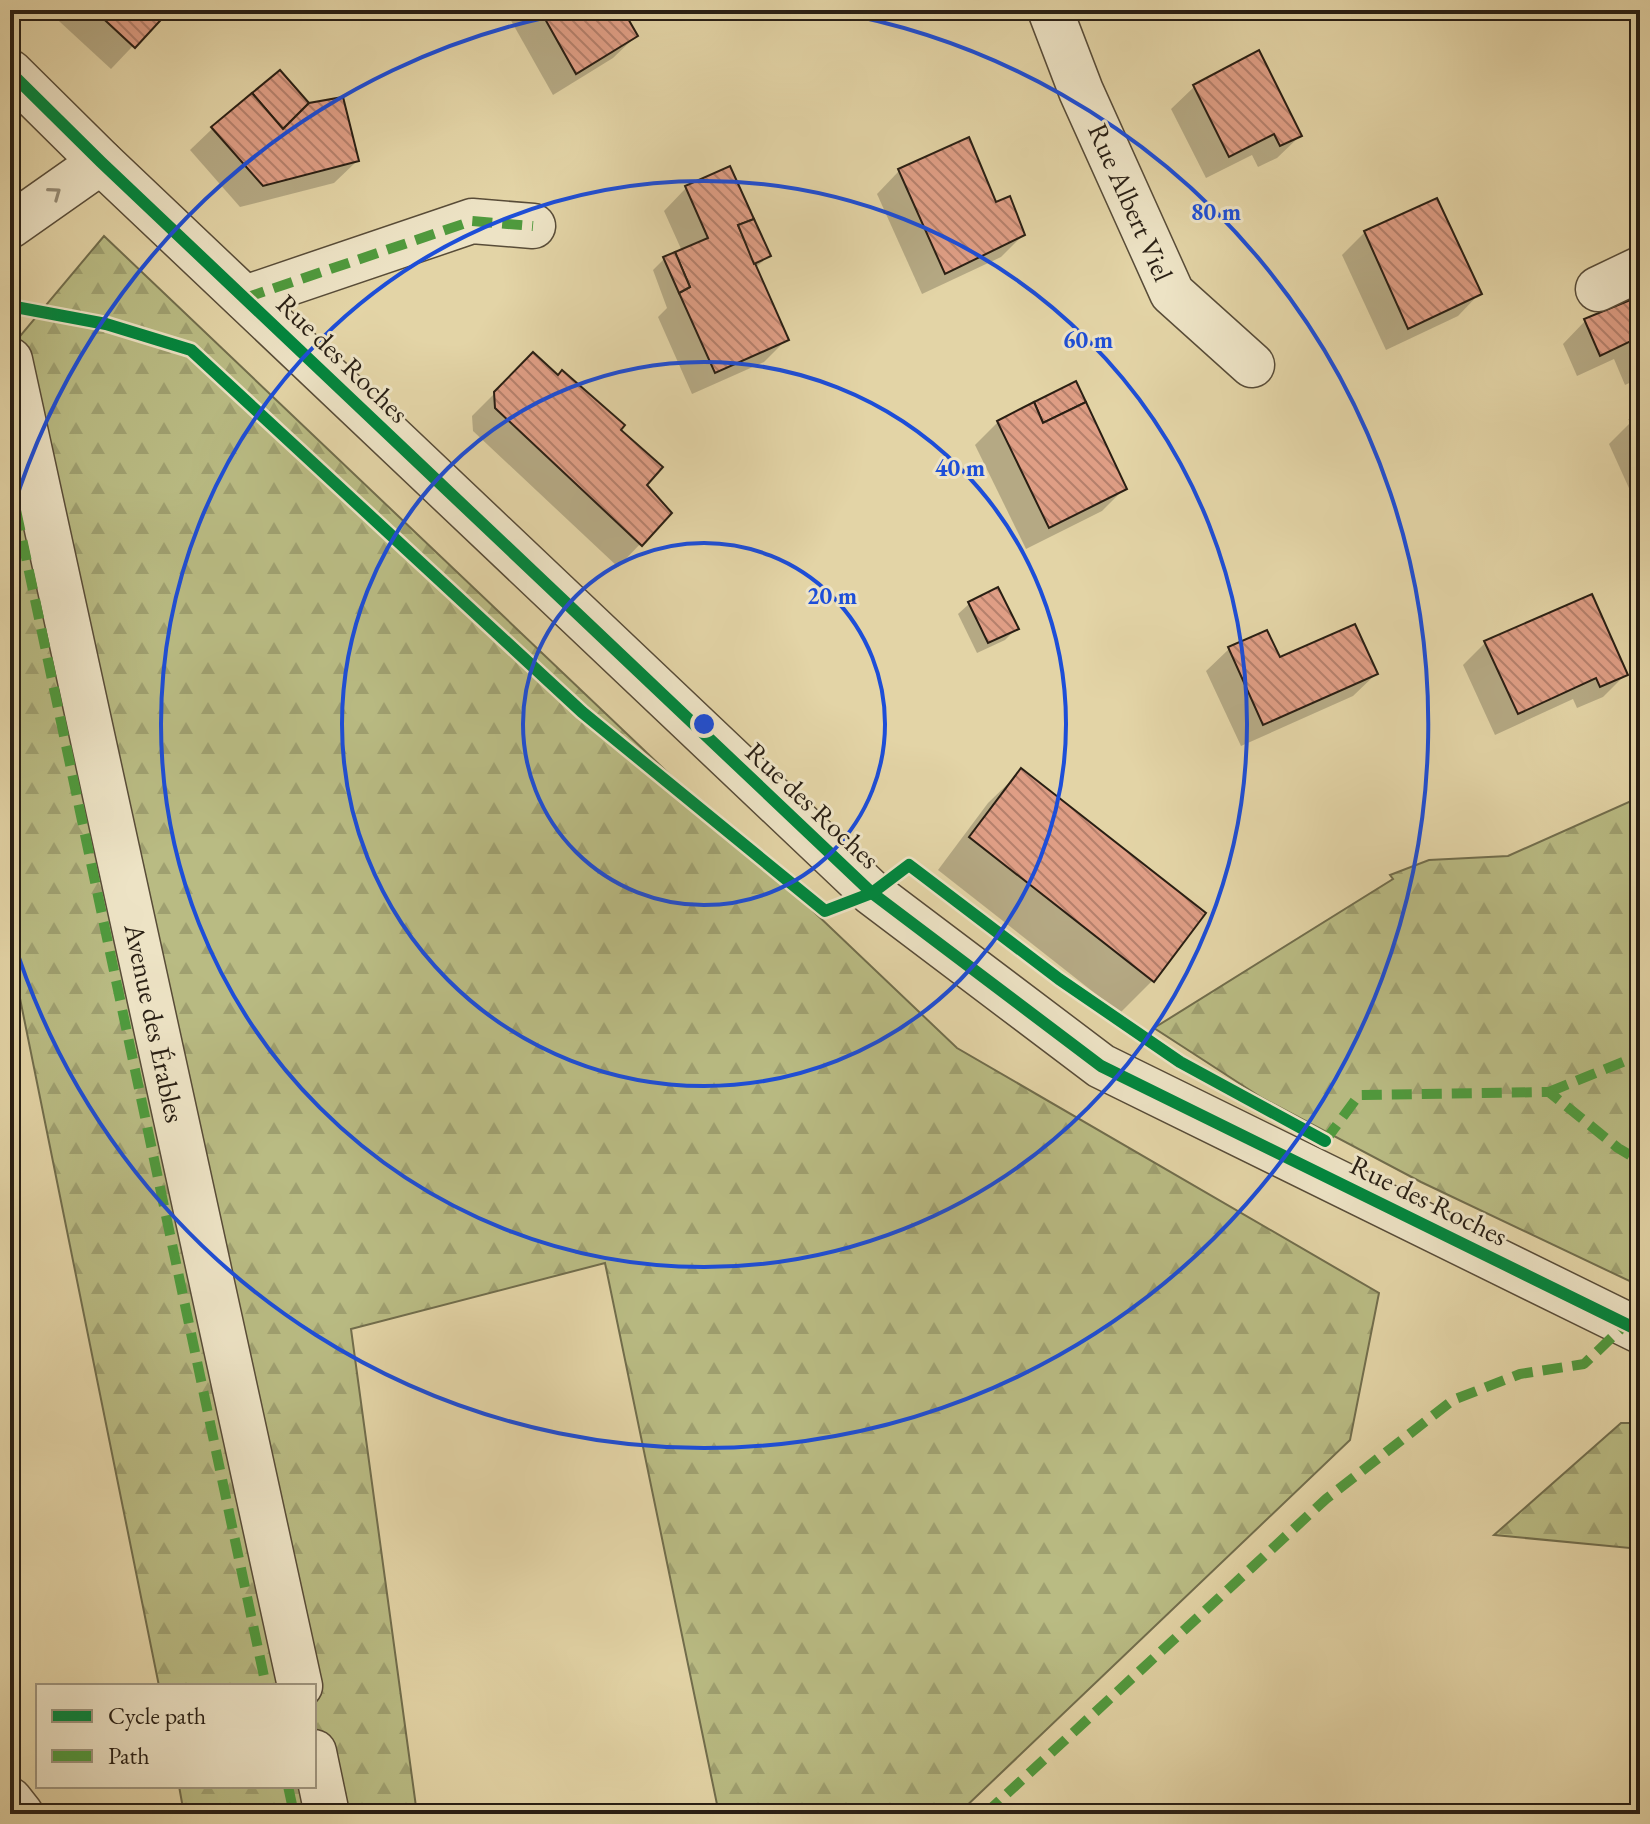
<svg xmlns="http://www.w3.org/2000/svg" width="1650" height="1824" font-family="'EB Garamond',serif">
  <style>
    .forest { fill: url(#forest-firs); stroke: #716d4c; stroke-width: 2 }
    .shadow { fill: #0003 }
    .building { fill: url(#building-back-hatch); stroke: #291f14; stroke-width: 2 }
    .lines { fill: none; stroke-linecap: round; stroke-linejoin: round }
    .minor-casing { stroke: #584c38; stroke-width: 47 }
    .tertiary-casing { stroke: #584c38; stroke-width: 47 }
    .minor { stroke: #ede3c5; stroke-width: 44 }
    .tertiary { stroke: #ede3c5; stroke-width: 44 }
    .quiet { stroke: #4f9a3d; stroke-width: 10; stroke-dasharray: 20 10; stroke-linecap: butt }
    .cycleway-casing { stroke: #ede3c5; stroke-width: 17 }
    .cycleway { stroke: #00873e; stroke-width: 12 }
    .oneway { stroke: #958b75 }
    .ring { fill: none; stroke: #1d4ed8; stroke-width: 4 }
    .labels { text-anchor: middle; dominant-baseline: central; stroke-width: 6; stroke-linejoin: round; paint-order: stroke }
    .street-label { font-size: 28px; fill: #291f14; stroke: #ede3c5 }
    .centre { fill: #1d4ed8; stroke: #ede3c5; stroke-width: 4 }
    .ring-label { font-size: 24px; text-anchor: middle; font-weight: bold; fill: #1d4ed8; stroke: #ede3c5; stroke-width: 6; stroke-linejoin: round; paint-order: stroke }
  </style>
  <defs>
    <pattern id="forest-firs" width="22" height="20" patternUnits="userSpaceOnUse" patternTransform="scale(2)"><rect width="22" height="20" fill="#b9bb83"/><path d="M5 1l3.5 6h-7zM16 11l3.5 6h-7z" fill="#9fa070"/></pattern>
    <pattern id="building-back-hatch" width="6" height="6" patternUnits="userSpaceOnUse" patternTransform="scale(2)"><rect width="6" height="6" fill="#df9e85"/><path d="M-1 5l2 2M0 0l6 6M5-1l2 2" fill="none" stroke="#b5806c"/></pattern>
  </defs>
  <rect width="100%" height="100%" fill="#e3d4a6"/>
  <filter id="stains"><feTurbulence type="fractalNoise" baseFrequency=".0025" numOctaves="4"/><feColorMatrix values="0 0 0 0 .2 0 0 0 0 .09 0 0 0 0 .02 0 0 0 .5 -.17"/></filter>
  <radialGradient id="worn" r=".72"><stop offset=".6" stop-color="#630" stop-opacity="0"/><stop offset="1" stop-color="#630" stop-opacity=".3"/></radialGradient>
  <!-- forest -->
  <g class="forest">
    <path d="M104,236l853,812 422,245 -29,147 -392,374h-239l-114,-551 -254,66 66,485h-233l-5,-28h135v-100h-155l-149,-737v-601z"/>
    <path d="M1640,797v489l-219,-104 -159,-84 -108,-70 239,-149 -3,-4 39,-15 79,-4z"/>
    <path d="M1621,1423h19v126l-146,-14z"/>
  </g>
  <!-- shadow -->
  <g class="shadow">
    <path d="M47,10h120l-56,59z"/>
    <path d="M345,10h17l-12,7z"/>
    <path d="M505,10h116l15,26 -23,22 -60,37z"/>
    <path d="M1132,10h14l-12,5z"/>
    <path d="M1258,53l42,83 -23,22 -19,9 -6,-12 -46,23 -35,-69 23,-22z"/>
    <path d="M213,128l144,33 -23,22 -94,24 -50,-57z"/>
    <path d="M899,171l96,34 28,30 -22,22 -79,37 -45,-100z"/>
    <path d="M686,188l83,68 -14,12 31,72 -22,22 -72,32 -34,-77 9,-9 -14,-38 11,-11 18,-8 -18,-40z"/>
    <path d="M1365,232l115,61 -22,23 -72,34 -44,-95z"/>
    <path d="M1640,298v80l-15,7 -11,-26 -37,17 -14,-32 22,-23z"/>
    <path d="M511,377l107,53 26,55 26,28 -52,54 -145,-136 -1,-15z"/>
    <path d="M1640,418v75l-7,4 -24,-53 22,-22z"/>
    <path d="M998,422l126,67 -22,22 -76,38 -51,-104z"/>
    <path d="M969,604l47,25 -11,11 -28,13 -19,-39z"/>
    <path d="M1266,633l13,27 97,14 -23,22 -112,50 -35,-75 23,-22z"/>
    <path d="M1485,643l140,32 -22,22 -26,11 -4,-9 -78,36 -32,-70z"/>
    <path d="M1021,771l132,209 -33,33 -182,-143 50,-67z"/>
  </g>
  <!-- building -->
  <g class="building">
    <path d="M94,10h76l-35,38z"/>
    <path d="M540,10h83l15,26 -62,38z"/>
    <path d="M1259,50l43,86 -22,10 -6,-12 -45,23 -36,-72z"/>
    <path d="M280,70l29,33 -26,26 -31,-36z"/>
    <path d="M252,93l31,36 26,-26 34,-6 16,64 -96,25 -52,-59z"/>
    <path d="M969,137l27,65 14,-6 15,39 -80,39 -47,-105z"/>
    <path d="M730,166l24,53 -16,6 51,115 -74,33 -36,-80 11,-6 -15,-35 33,-14 -23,-52z"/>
    <path d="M1437,198l45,96 -74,35 -44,-98z"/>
    <path d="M754,219l17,37 -17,8 -16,-39z"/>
    <path d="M675,252l15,35 -11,6 -16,-36z"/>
    <path d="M1640,296v49l-3,-7 -37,18 -16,-37z"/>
    <path d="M533,352l25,23 4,-5 63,55 -4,5 42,37 -16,18 25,28 -30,33 -147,-138 -1,-16z"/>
    <path d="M1076,381l10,21 -43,21 -9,-21z"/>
    <path d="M1034,402l9,21 43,-21 41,87 -78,39 -52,-107z"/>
    <path d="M1640,416v27l-10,-23z"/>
    <path d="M998,587l21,42 -31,14 -20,-41z"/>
    <path d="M1592,594l36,81 -28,12 -4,-9 -78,36 -34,-73z"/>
    <path d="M1355,624l23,50 -115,51 -35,-78 39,-17 13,27z"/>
    <path d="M1021,768l185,145 -52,69 -185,-145z"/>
  </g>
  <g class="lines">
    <defs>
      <g id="minor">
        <path d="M1050,10l31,81 91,202 80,72"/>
        <path d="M1598,289l42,-20"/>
        <path d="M245,298l227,-77 61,5"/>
        <path d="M10,1800l11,14"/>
      </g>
      <g id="tertiary">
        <path d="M10,72l91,90 771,731 229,173 539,265"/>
        <path d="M10,226l91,-64"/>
        <path d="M10,360l290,1326"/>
        <path d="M314,1752l13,62"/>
      </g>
    </defs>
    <!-- minor casing -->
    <use href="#minor" class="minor-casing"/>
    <!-- tertiary casing -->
    <use href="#tertiary" class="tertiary-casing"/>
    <!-- minor -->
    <use href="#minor" class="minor"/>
    <!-- tertiary -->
    <use href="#tertiary" class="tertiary"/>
    <!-- quiet -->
    <g class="quiet">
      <path d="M245,298l227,-77 61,5"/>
      <path d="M10,482l256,1204"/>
      <path d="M1549,1092l91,-37"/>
      <path d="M1325,1141l34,-46 190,-3 69,56 22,13"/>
      <path d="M288,1786l6,28"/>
      <path d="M985,1814l341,-315 127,-99 67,-26 64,-10 42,-40"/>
    </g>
    <defs>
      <g id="cycleway">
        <path d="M10,72l91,90 771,731 229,173 539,265"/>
        <path d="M10,306l96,18 85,26 391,362 243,199 47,-18 37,-28 150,114 121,83 145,79"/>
      </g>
    </defs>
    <!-- cycleway casing -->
    <use href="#cycleway" class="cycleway-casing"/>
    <!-- cycleway -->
    <use href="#cycleway" class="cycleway"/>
  </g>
  <!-- one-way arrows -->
  <defs><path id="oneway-chevron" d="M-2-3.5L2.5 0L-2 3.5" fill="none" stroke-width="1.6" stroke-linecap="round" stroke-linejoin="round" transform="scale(2)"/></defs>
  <use class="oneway" href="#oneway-chevron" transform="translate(55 193) rotate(-36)"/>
  <!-- distance rings -->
  <g class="ring">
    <circle cx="704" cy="724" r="181"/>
    <circle cx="704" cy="724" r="362"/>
    <circle cx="704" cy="724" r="543"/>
    <path d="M12 512A724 724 0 0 1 578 11M830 11A724 724 0 1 1 12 936"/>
  </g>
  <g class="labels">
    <!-- street labels -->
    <g class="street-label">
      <text transform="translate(1131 202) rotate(66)">Rue Albert Viel</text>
      <text transform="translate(343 358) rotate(44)">Rue des Roches</text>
      <text transform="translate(813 805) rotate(43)">Rue des Roches</text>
      <text transform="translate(155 1023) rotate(78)">Avenue des Érables</text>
      <text transform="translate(1429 1200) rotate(26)">Rue des Roches</text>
    </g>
  </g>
  <circle cx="704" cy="724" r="12" class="centre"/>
  <g class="ring-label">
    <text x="1216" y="220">80 m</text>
    <text x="1088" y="348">60 m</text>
    <text x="960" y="476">40 m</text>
    <text x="832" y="604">20 m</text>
  </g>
  <!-- margin -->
  <rect width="1650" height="1824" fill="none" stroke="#e3d4a6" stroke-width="40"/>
  <rect x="12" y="12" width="1626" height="1800" fill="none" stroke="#291f14" stroke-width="4"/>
  <rect x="20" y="20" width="1610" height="1784" fill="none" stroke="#291f14" stroke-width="2"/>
  <!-- legend -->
  <rect x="36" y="1684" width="280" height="104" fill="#ede3c5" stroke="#9f957e" stroke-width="2"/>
  <rect x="52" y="1710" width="40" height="12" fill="#00873e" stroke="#9f957e" stroke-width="2"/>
  <text x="108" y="1724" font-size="24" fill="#291f14">Cycle path</text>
  <rect x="52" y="1750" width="40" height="12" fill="#4f9a3d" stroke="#9f957e" stroke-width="2"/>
  <text x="108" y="1764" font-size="24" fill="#291f14">Path</text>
  <rect width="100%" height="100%" filter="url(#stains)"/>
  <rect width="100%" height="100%" fill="url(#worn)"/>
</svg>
